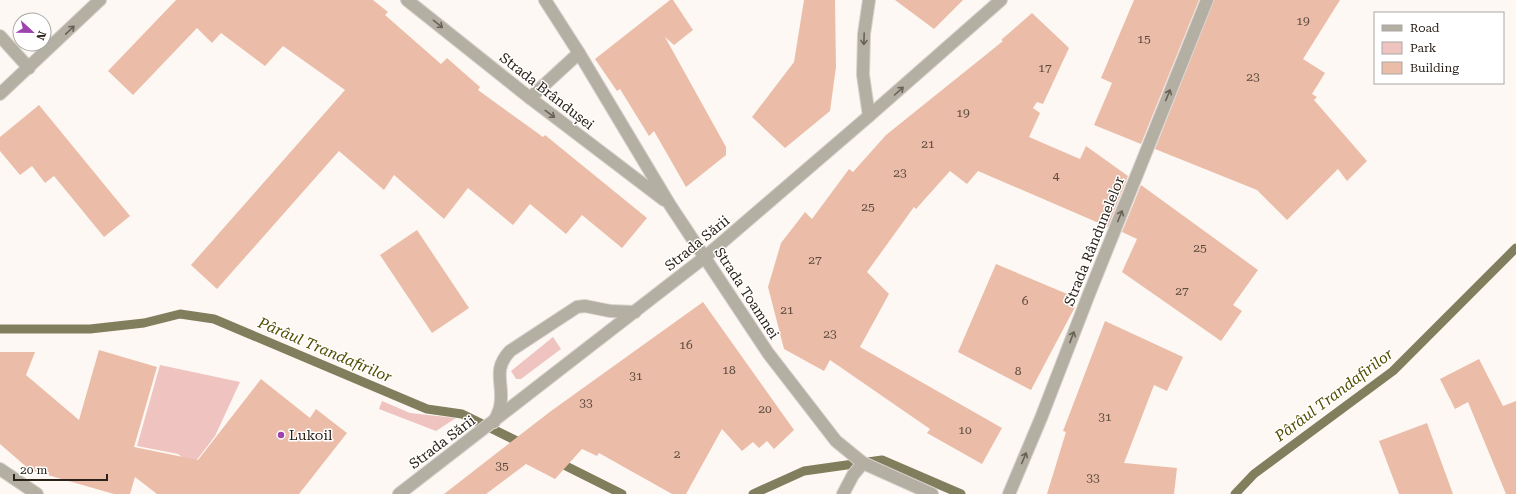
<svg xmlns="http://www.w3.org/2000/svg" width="1516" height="494" font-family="'Roboto Serif',serif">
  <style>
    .green { fill: #efc3c0 }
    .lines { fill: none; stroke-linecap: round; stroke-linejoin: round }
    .stream { stroke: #817e5d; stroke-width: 9 }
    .building { fill: #ebbda9 }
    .service-casing { stroke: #d7d1cc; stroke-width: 14 }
    .minor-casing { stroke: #d7d1cc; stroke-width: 14 }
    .tertiary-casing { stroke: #d7d1cc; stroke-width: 14 }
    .service { stroke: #b4afa3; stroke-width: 12 }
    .minor { stroke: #b4afa3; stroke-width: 12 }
    .tertiary { stroke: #b4afa3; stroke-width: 12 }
    .oneway { stroke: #696157 }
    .poi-dot { fill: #9d43ae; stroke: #fff; stroke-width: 1.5 }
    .labels { text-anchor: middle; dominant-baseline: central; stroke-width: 3; stroke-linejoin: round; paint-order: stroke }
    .number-label { font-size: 12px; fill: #5b493d }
    .street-label { font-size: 14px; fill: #2b2219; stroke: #fff }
    .poi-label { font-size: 14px; fill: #2b2219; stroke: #fff; text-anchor: start }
    .water-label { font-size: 15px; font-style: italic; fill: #504d00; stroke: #fff }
  </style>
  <rect width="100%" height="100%" fill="#fdf8f3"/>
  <!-- green -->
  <g class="green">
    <path d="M553,337l8,12 -40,30h-5l-5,-8z"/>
    <path d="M160,365l80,17 -25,54 -22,29 -15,-11 -41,-8z"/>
    <path d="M382,401l28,12 46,5 -20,13 -57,-22z"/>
  </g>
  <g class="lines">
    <!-- stream -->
    <g class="stream">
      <path d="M0,329h90l54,-6 36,-9 34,5 213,90 35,5 63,31"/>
      <path d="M556,461l66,33"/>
      <path d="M753,494l51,-23 78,-11 79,34"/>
      <path d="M1235,494l19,-20 139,-103 123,-123"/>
    </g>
  </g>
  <!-- building -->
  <g class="building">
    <path d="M176,0h197l15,12 -3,3 56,49 6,-6 33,29 -2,3 65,47 2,-2 102,83 -25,30 -40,-33 -16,19 -36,-30 -17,21 -45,-37 -24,31 -50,-44 -10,15 -45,-39 -122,138 -26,-24 154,-175 -62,-44 -18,20 -44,-33 -9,10 -15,-15 -64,67 -25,-24z"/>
    <path d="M670,0h3l20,30 -19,15 -9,-8 61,110v8l-40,32 -32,-56 -5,5 -29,-47 -3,2 -22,-32z"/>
    <path d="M804,0h31l1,67 -6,44 -45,37 -33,-31 42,-55z"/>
    <path d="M895,0h68l-29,29z"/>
    <path d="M1134,0h65l-58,144 -47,-19 18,-42 -11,-5z"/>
    <path d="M1214,0h126l-37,59 22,14 -13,21 5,3 -3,3 53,61 -20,20 -9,-12 -51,51 -30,-30 -102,-41z"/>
    <path d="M1032,13l37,35 -26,56 -6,-2 -4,6 7,5 -11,24 51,22 6,-13 42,30 -20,51 -130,-56 -11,13 -17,-13 -34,38 -2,-2 -47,65 22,22 -29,53 142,81 -20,36 -55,-31 3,-4 -100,-69 -6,11 -40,-22 -16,-62 13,-44 24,-31 7,7 37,-50 4,3 33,-37 117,-94 -2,-1z"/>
    <path d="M39,105l91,111 -26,21 -50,-61 -9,7 -13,-17 -12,9 -20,-24v-14z"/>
    <path d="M1141,185l117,85 -25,35 9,6 -21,30 -99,-69 15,-33 -15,-7z"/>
    <path d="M417,230l52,78 -37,25 -52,-78z"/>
    <path d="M996,264l76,32 -4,8 7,3 -44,83 -73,-38z"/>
    <path d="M703,302l91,128 -20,19 -7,-8 -8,7 -6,-6 -11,9 -20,-22 -36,65h-14l-73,-41 -2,3 -15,-7 -27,30 -29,-15 -40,30h-42l107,-83z"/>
    <path d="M1105,321l78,36 -16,34 -13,-6 -30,78 53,5 -3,26h-127l19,-62 -3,-1z"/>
    <path d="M99,350l58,17 -23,80 64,13 63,-81 49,39 6,-9 31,24 -48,61h-142l-22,-17 -5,17h-16l-84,-24 -30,-26v-92h35l-9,23 53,45z"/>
    <path d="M1479,359l24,47 13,-5v93h-10l-38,-92 -13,7 -15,-30z"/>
    <path d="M1427,423l26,71h-54l-20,-53z"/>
  </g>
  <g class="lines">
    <defs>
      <g id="service">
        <path d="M0,36l29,32"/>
        <path d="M494,422c2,-5 5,-10 6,-15 5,-23 -9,-36 10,-56l67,-44 8,-1 25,5 25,1"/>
      </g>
      <g id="minor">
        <path d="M407,0l123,98 134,102"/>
        <path d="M545,0l34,53 91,152 98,148 68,88 27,22 69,31"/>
        <path d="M869,0l-5,34 -1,41 6,41"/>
        <path d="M0,94l100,-94"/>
        <path d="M530,98l49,-45"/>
        <path d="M0,469l37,25"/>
        <path d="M843,494l10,-19 10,-12"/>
        <path d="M1009,494l32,-76 48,-124 118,-294"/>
      </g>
      <path id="tertiary" d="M399,494l306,-237 164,-141 132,-116"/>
    </defs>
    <!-- service casing -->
    <use href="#service" class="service-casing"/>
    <!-- minor casing -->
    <use href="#minor" class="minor-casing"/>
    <!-- tertiary casing -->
    <use href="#tertiary" class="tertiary-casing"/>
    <!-- service -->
    <use href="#service" class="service"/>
    <!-- minor -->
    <use href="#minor" class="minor"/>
    <!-- tertiary -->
    <use href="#tertiary" class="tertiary"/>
  </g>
  <!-- one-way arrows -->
  <defs><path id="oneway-shaft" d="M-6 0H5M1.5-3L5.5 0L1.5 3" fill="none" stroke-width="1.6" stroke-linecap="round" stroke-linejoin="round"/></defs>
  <g class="oneway">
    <use href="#oneway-shaft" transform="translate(438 24) rotate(39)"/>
    <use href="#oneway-shaft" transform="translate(70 30) rotate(-44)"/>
    <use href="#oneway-shaft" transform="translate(864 39) rotate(92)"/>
    <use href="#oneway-shaft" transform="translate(899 91) rotate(-42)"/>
    <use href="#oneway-shaft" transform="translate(1168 95) rotate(-68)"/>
    <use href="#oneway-shaft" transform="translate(550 114) rotate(37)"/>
    <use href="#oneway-shaft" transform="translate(1120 216) rotate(-68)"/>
    <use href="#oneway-shaft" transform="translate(1072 337) rotate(-69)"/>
    <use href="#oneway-shaft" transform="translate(1024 458) rotate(-67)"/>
  </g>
  <!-- markers -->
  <circle class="poi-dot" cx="281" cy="435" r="4"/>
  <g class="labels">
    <!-- number labels -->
    <g class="number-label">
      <text x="1303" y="21">19</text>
      <text x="1144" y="39">15</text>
      <text x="1045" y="68">17</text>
      <text x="1253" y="77">23</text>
      <text x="963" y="113">19</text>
      <text x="928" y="144">21</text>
      <text x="900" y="173">23</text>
      <text x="1056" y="176">4</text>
      <text x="868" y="207">25</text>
      <text x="1200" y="248">25</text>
      <text x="815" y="260">27</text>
      <text x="1182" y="291">27</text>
      <text x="1025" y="301">6</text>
      <text x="787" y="310">21</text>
      <text x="830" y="334">23</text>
      <text x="686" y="345">16</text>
      <text x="729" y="370">18</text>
      <text x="1018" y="371">8</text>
      <text x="636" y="376">31</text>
      <text x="586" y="403">33</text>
      <text x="765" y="409">20</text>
      <text x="1105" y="417">31</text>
      <text x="965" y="430">10</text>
      <text x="677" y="454">2</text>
      <text x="502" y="466">35</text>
      <text x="1093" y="478">33</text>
    </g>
    <!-- street labels -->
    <g class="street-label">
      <text transform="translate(547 91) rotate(38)">Strada Brândușei</text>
      <text transform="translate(1094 241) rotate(-68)">Strada Rândunelelor</text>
      <text transform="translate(697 243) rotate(-39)">Strada Sării</text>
      <text transform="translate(747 293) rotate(57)">Strada Toamnei</text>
      <text transform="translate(442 442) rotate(-37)">Strada Sării</text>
    </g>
    <!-- poi labels -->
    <g class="poi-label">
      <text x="289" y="435">Lukoil</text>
    </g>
    <!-- water labels -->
    <g class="water-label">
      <text transform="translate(325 350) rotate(23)">Pârâul Trandafirilor</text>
      <text transform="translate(1334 395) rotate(-37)">Pârâul Trandafirilor</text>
    </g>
  </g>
  <!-- legend -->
  <rect x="1374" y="12" width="130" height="72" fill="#ffffff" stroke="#aaa7a3"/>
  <rect x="1382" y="25" width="20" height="6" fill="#b4afa3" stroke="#aaa7a3"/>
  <text x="1410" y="32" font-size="12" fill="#2b2219">Road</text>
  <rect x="1382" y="42" width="20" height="12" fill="#efc3c0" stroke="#aaa7a3"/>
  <text x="1410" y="52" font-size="12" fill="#2b2219">Park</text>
  <rect x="1382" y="62" width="20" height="12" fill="#ebbda9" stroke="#aaa7a3"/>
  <text x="1410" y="72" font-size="12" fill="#2b2219">Building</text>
  <!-- north arrow -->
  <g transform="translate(32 32) rotate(112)"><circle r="19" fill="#ffffff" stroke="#aaa7a3"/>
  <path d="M0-3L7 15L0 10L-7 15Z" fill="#9d43ae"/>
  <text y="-6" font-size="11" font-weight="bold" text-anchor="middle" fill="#2b2219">N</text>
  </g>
  <!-- scale -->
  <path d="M14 474v6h93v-6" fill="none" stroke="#2b2219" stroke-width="2"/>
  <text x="20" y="474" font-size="12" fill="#2b2219" stroke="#ffffff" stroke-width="3" paint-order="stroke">20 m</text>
</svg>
